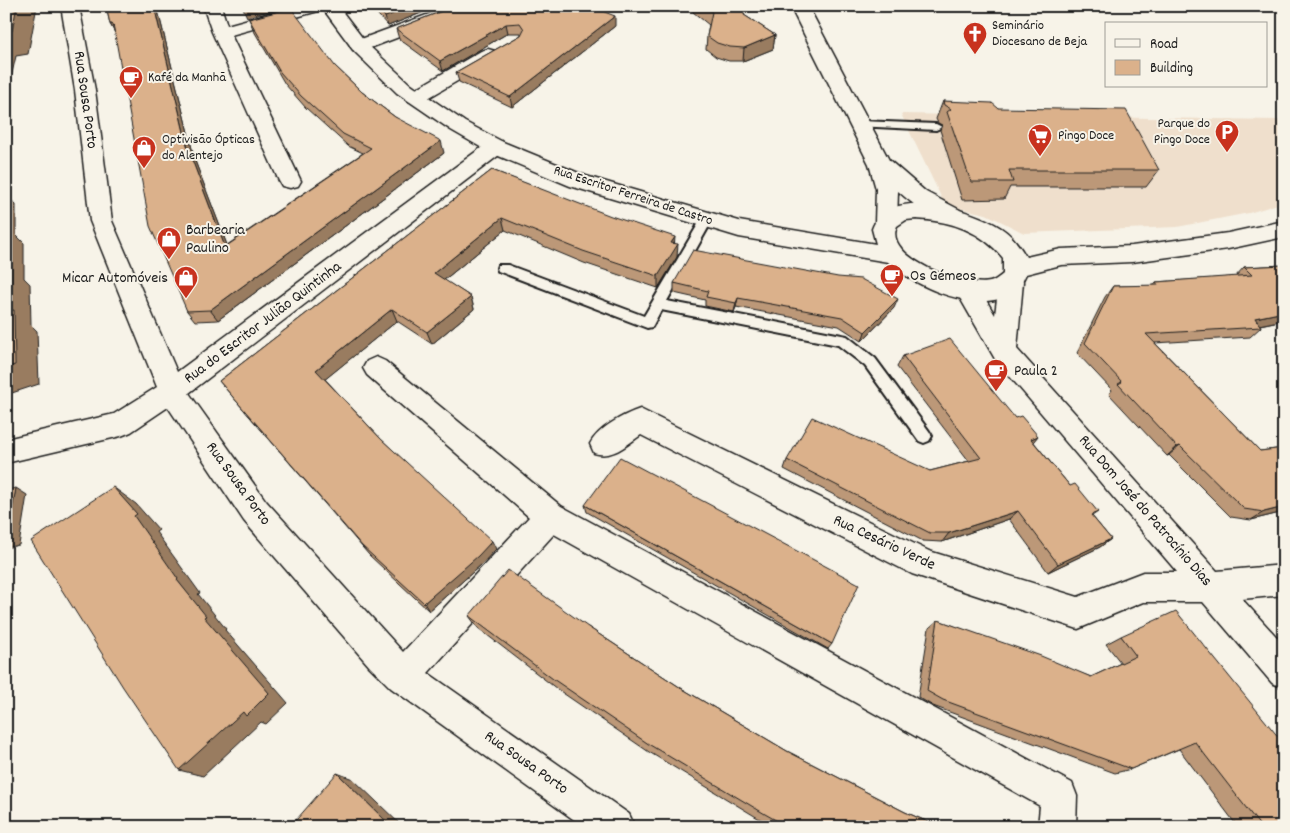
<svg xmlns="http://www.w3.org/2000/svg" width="1290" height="833" font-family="Dekko,sans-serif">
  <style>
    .built { fill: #efdfcc }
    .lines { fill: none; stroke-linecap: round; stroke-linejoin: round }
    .lane-casing { stroke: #1c1c1c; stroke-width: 4 }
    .street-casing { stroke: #1c1c1c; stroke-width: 3 }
    .secondary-casing { stroke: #1c1c1c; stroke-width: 3 }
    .lane { fill: #f7f3e8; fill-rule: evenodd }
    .street { fill: #f7f3e8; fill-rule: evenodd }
    .secondary { fill: #f7f3e8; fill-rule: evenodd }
    .wall { fill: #bc9878; stroke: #1c1c1c }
    .shaded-wall { fill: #997c61; stroke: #1c1c1c }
    .building { fill: #dbb18b; stroke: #1c1c1c }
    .labels { text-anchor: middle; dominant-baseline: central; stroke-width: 4; stroke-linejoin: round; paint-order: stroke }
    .far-poi-label { font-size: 14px; fill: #1c1c1c; stroke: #f7f3e8; text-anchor: start }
    .far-street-label { font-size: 14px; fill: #1c1c1c; stroke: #f7f3e8 }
    .street-label { font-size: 16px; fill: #1c1c1c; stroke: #f7f3e8 }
    .poi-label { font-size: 16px; fill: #1c1c1c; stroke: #f7f3e8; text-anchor: start }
  </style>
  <rect width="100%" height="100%" fill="#f7f3e8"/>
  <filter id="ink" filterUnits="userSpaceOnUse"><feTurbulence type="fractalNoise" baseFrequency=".02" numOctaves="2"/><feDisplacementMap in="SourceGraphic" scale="10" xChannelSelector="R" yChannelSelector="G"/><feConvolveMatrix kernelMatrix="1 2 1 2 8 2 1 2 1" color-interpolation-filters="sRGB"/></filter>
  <g filter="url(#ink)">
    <!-- built -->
    <path class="built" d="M901,114l383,6v82l-35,11 -72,14 -153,6 -38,-19 -41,-9z"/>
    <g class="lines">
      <defs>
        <g id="lane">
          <path d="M860,121l76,3 6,3 -6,3 -80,-4 -2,-2 2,-2z"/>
          <path d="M707,215l6,4 -46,82 180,35 28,22 54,73 3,5 -3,5 -5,2 -5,-2 -54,-75 -27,-21 -177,-35 -9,17 -5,1 -149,-57 -1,-3 1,-3h10l136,51 59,-100z"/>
        </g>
        <g id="street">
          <path d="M61,6h18l16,84 17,131 65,151 312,-230 7,-2 7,2 3,5 -3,5 -314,241 77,108 137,151 126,-135 -162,-142 -4,-7 4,-7 9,-4 9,4 176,145 511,277 5,13 -1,31h-38l2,-21 -486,-272 -126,139 201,141 6,13h-51l-193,-139 -21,-21 -126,-146 -76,-114 -37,25 -10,4 -115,27v-24l108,-25 43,-27 -67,-166 -15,-131z"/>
          <path d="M203,6h18l6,19 68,-19h29l-2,4 -91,25 70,146 -3,5 -8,2 -8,-2 -3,-5 -67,-149z"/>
          <path d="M790,6h18l81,154 37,32 34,18 3,5 -3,5c-19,6 -48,-16 -62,-29l-1,32 -3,6 -8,2 -8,-2 -3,-6 1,-34 -7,-25z"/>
          <path d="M432,13l6,1 3,4 -3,4 -73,28 -6,1 -6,-1 -3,-4 3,-4z"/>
          <path d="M488,49l7,2 2,4 -2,4 -72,42 -7,2 -7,-2 -3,-4 3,-4 72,-42z"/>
          <path d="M1011,273l9,3 3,6 -6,67 200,222 67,-6v30l-42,4 42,46v43l-12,-5 -69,-81h-60l-65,27 -166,-55 -271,-139c-15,10 -28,24 -47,18l-4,-9c8,-16 33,-29 50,-35l289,142 149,46 65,-25h34l-182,-213 -39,-68 3,-6 9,-3 9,3 18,30 4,-33 3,-6z"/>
        </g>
        <path id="secondary" d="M321,6h17l29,38 44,41 54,37 38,20 83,34 153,45 137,23 -4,-15c16,-45 101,-20 129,-1 11,7 19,18 25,29l35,-8 71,-3 96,-13 56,-12v16l-56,12 -96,13 -71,3 -35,9c-3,6 -5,12 -10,16 -33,28 -102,-3 -128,-28l-149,-25 -169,-51 -81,-34 -38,-22 -54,-37 -42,-41zM916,219c34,2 65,11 87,39v16c-4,3 -8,7 -13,8 -24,6 -108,-24 -93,-56l9,-6z"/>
      </defs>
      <!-- lane casing -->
      <use href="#lane" class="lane-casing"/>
      <!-- street casing -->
      <use href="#street" class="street-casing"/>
      <!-- secondary casing -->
      <use href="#secondary" class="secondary-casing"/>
      <!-- lane -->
      <use href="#lane" class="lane"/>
      <!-- street -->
      <use href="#street" class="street"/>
      <!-- secondary -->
      <use href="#secondary" class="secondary"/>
    </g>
    <!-- wall -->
    <g class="wall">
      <path d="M106,6l58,4 -6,1 37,150 32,84 136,-92 -15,-7 -42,-38 -21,-24 -31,-53 -5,-12 86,47 27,26 33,25 49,36 -226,167 -23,1 -8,-10 -72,-278 -5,-9z"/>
      <path d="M370,6h69l-51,20z"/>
      <path d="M455,6l160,20 -103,81 -53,-25 -3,-10 65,-37v-2h-13l-65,38 -44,-32 -3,-10z"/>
      <path d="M692,6h53l-1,9 31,20 -2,14 -30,12h-14l-13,-4 -10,-8 1,-13 2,-11 -16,-13z"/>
      <path d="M943,101l55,7 161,62 -13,17h-136l-6,12 -42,1 -22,-70 2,-5 -4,-2 -2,-4z"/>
      <path d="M492,170l183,73 2,14 -19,31 -74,-25 -79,-33 -61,50 27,17 3,12 -42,35 -35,-23 -72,58 56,60 115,110 -14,15 -53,47 -60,-56 -150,-174z"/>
      <path d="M1284,265v55l-24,5 1,2 -11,10 -95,6 105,108 24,-3v64l-33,8 -20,-3 -62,-62 -2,1 -58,-62 3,-4 -35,-37 28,-56 8,-11h40l3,-4 79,-5 9,-10z"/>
      <path d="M674,283l220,25 -32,33 -23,-15 -103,-19 -2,5 -29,-6v-6l-31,-7z"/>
      <path d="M903,356l112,62 23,18 -5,5 37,45 28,26 -6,4 19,23 -11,8 -52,25 -39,-53 -67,23 -19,-1 -139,-72 3,-9 143,11 39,-10 -72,-94z"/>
      <path d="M585,505l247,139 -4,5 -241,-137z"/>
      <path d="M469,616l119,11 93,61 106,63 118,61 35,15h-165l-17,-9 -109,-66 -92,-63 -79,-61z"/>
      <path d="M938,620l153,57 30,-14 -15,-19 15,-8 163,191h-46l-59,-78 -48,20 -16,4 -182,-67 -15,-9 11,-69z"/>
    </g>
    <!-- shaded-wall -->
    <g class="shaded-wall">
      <path d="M17,6h20l-9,48 -12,2 -10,43v-67z"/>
      <path d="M154,6h8l2,4 -6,1 37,150 37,97 -7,-11 -37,-98z"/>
      <path d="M250,6h37l-40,11 -4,-9z"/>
      <path d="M412,6h27l-51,20 -3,-9z"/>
      <path d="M615,16v10l-103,81 -2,-10z"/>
      <path d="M110,24h3l4,12z"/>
      <path d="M506,24l2,9 -65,38 -3,-10z"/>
      <path d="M775,35l-2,14 -30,12 1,-13z"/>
      <path d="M6,107l7,9 -6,26 5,6 -6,38z"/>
      <path d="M441,141l3,12 -226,167 -8,-10z"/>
      <path d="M6,194l10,11v30l8,8v35l6,6 1,41 6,6 2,53 -33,11 1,-84 -1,-42z"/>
      <path d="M502,218l3,12 -67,55 -4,-12z"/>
      <path d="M675,237l-1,12 4,-5 -1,13 -19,31v-12l13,-33z"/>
      <path d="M471,297l3,12 -42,35 -5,-12z"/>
      <path d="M738,298l-2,9 -2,5 2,-9z"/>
      <path d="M898,299l-4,9 -32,33 3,-9z"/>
      <path d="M392,309l5,12 -74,60 -7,-11z"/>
      <path d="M1284,312v8l-40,8 11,-10z"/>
      <path d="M1038,436l-8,10 1,-7z"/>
      <path d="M1180,446l-11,9 -2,1 10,-9z"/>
      <path d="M113,487l23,17 23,26 -3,2 44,61 -2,1 28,35 -1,1 63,73 -22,21 -5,-2 -58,54 -24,-6 25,-153 -27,-37z"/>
      <path d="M16,488l11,7 -8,50 -13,3v-10z"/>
      <path d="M1284,507v5l-33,8 13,-8z"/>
      <path d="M1018,511l-9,8 -67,23 7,-9z"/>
      <path d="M1111,539l-11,8 -52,25 10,-8z"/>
      <path d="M492,541l4,8 -14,15 -53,47 -5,-8z"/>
      <path d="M337,773l16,6 50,48h-11z"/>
    </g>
    <!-- building -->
    <g class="building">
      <path d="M6,6h11l-5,25 -6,1z"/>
      <path d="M106,6h48l34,143 37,98 146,-99 -28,-14 -42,-38 -21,-24 -31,-53 42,-11 44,58 27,26 33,25 46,24 -231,169 -23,1 -37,-85 -37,-202h-3z"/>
      <path d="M242,6h8l-7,2z"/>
      <path d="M376,6h36l-27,11z"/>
      <path d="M455,6h134l26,10 -105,81 -54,-25 65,-37 3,-6 -4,-6 -14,1 -66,37 -44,-32z"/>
      <path d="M703,6h42l-1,9 31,20 -31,13 -14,-1 -13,-4 -10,-7 5,-24z"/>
      <path d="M943,101l49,2 6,5 128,2 33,60h-150l4,12h-42l-24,-70 4,-3 -7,-4z"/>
      <path d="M492,170l119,46 64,21 -4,6 7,1 -20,32 -75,-25 -81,-33 -68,55 37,24 -44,35 -35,-23 -76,61 65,69 111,102 -14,15 -54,47 -62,-57 -143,-165z"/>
      <path d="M693,250l145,27 23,2 37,20 -33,33 -23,-15 -104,-19 -2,5 -30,-6 2,-6 -34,-8z"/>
      <path d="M8,262l-1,49 7,-1 1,55 -9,2v-104z"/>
      <path d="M1284,265v47l-29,6 6,9 -115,7 114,117 24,-3v59l-20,5 -20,-3 -64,-63 -3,1 -59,-63 4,-2 -37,-39 28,-57 45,-1 -2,-3 96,-7 -8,-8z"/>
      <path d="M950,339l65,79 6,-2 17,20 -7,3 39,47 5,-2 23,28 -7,3 20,24 -53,25 -40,-53 -69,22h-19l-143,-73 25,-43 118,54 51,-13 -78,-102z"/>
      <path d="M620,457l239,127 -27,60 -247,-139z"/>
      <path d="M113,487l24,27 -3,2 44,63 -1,1 29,36 -2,1 65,76 -23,23 -3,-4 -64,58 -56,-83 -92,-146z"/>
      <path d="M16,488l-9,50h-1v-48z"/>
      <path d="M508,570l80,57 93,61 106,63 118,61 35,15h-152l-23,-13 -115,-69 -97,-66 -84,-63z"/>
      <path d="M1176,611l108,133v83h-23l-66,-85 -64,27 -188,-69 -16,-9 11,-71 103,36 50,21 45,-21 -15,-20z"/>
      <path d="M337,773l55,54h-102z"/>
    </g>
  </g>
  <!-- icons -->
  <defs>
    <symbol id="church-pin" viewBox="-11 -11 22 30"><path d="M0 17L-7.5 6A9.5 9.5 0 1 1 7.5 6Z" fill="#c8321e" stroke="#f7f3e8"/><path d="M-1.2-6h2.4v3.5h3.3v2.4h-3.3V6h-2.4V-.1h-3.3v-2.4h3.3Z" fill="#fff"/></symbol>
    <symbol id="cafe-pin" viewBox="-11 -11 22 30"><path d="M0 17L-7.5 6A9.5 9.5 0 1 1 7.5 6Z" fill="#c8321e" stroke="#f7f3e8"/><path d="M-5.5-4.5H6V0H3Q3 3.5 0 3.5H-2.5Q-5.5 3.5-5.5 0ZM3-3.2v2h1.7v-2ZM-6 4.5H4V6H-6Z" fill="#fff"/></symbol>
    <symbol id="parking-pin" viewBox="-11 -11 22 30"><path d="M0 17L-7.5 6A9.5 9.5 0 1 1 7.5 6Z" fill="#c8321e" stroke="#f7f3e8"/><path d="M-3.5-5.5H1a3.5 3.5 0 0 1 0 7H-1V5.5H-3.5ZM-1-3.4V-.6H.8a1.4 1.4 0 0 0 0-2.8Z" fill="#fff"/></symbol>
    <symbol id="supermarket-pin" viewBox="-11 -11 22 30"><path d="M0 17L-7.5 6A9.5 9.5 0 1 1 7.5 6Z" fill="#c8321e" stroke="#f7f3e8"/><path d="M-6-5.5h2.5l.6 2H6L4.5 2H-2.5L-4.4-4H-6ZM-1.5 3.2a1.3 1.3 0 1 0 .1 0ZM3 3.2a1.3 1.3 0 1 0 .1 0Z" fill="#fff"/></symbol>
    <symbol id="shop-pin" viewBox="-11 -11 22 30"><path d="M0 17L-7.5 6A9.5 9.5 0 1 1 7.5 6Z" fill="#c8321e" stroke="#f7f3e8"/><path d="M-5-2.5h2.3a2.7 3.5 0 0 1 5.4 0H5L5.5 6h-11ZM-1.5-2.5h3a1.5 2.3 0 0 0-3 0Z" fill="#fff"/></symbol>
  </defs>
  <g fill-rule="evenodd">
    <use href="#church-pin" x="961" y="20" width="28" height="38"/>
    <use href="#cafe-pin" x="117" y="64" width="28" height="38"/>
    <use href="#parking-pin" x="1213" y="118" width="28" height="38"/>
    <use href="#supermarket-pin" x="1026" y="122" width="28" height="38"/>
    <use href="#shop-pin" x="130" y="134" width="28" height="38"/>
    <use href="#shop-pin" x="155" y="225" width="28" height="38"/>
    <use href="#cafe-pin" x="878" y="262" width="28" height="38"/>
    <use href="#shop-pin" x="172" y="264" width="28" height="38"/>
    <use href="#cafe-pin" x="982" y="357" width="28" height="38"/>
  </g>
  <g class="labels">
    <!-- far-poi labels -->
    <g class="far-poi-label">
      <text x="992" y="26">Seminário<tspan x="992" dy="16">Diocesano de Beja</tspan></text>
      <text x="148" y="78">Kafé da Manhã</text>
      <text x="1210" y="124" text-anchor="end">Parque do<tspan x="1210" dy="16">Pingo Doce</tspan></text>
      <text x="1058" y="136">Pingo Doce</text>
      <text x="162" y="140">Optivisão Ópticas<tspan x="162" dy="16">do Alentejo</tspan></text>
    </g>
    <!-- far-street labels -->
    <g class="far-street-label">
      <text transform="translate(633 196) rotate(18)">Rua Escritor Ferreira de Castro</text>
    </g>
    <!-- street labels -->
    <g class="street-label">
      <text transform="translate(85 100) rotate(82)">Rua Sousa Porto</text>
      <text transform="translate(263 323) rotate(-37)">Rua do Escritor Julião Quintinha</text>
      <text transform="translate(238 484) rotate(54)">Rua Sousa Porto</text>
      <text transform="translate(1145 511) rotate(49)">Rua Dom José do Patrocínio Dias</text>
      <text transform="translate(884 543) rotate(25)">Rua Cesário Verde</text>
      <text transform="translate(526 763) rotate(35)">Rua Sousa Porto</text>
    </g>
    <!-- poi labels -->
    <g class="poi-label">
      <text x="186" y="230">Barbearia<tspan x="186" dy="18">Paulino</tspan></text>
      <text x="910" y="276">Os Gémeos</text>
      <text x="168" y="278" text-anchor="end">Micar Automóveis</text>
      <text x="1014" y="371">Paula 2</text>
    </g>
  </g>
  <!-- margin -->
  <rect width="1290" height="833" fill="none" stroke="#f7f3e8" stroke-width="25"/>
  <rect x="12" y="12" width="1265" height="808" fill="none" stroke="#1c1c1c" stroke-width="2" filter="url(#ink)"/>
  <!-- legend -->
  <rect x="1105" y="22" width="162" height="65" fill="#f7f3e8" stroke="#9f9d96"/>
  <rect x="1115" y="39" width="25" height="8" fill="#f7f3e8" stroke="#9f9d96"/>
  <text x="1150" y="48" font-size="15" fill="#1c1c1c">Road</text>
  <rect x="1115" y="60" width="25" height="15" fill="#dbb18b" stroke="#9f9d96"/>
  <text x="1150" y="72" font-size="15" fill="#1c1c1c">Building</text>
</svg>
